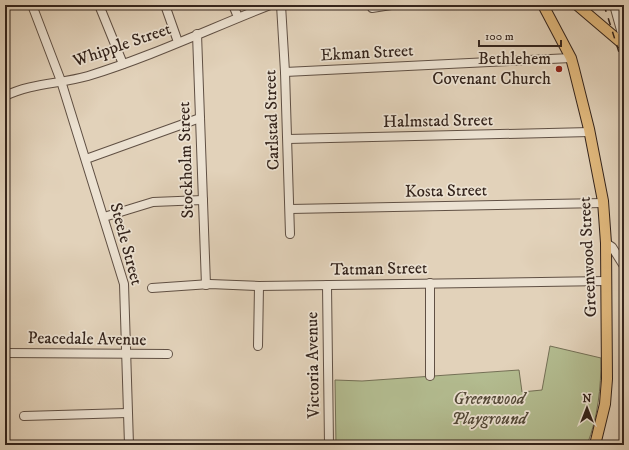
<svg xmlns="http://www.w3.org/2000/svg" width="629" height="450" font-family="'IM FELL DW Pica',serif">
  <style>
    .green { fill: #b3bc90; stroke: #747056 }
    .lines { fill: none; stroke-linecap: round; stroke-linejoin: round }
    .minor-casing { stroke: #605044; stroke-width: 10 }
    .major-casing { stroke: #34241c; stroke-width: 12 }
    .minor { stroke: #ece2d2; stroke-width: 8 }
    .major { stroke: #e1b97d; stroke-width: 10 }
    .rail { stroke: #34241c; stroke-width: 1.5; stroke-dasharray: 7 7; stroke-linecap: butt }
    .poi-dot { fill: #8f2418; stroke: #ece2d2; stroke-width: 1.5 }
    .labels { text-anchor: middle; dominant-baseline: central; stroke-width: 3.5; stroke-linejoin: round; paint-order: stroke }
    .street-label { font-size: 17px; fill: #34241c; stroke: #ece2d2 }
    .poi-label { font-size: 17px; fill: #34241c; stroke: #ece2d2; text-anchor: end }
    .park-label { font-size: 17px; font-style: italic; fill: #544a39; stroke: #ece2d2 }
  </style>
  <rect width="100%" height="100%" fill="#e2d2ba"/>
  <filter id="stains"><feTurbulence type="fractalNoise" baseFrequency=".005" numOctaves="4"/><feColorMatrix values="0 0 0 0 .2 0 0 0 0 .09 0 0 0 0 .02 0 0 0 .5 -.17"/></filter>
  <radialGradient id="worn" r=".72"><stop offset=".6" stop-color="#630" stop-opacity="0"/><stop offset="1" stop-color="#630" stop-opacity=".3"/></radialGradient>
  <!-- green -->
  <path class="green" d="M550,346l51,12c0,30 -3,59 -14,87h-251l-1,-65 27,1 157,-11 3,22 20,-2z"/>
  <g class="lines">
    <defs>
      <g id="minor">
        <path d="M32,5l29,76 63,203 5,161"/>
        <path d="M99,5l24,59"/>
        <path d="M165,5l13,37"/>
        <path d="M233,5l5,12"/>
        <path d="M281,5l4,67 5,162"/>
        <path d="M371,5l1,3 19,-3"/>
        <path d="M614,5l10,36"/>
        <path d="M197,34l9,251"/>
        <path d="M285,72l286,-14"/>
        <path d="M5,96c26,-13 55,-12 83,-20 62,-19 121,-47 182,-71"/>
        <path d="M288,139l302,-7"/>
        <path d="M86,159l114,-41"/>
        <path d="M290,209l314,-6"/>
        <path d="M104,217l49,-15 50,-2"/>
        <path d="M606,243l6,4 12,19"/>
        <path d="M430,283v93"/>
        <path d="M327,285l2,160"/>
        <path d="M152,288l58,-4 49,2 348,-5"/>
        <path d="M258,346l1,-60"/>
        <path d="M6,353l162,1"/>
        <path d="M24,416l103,-3"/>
      </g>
      <g id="major">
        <path d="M543,5l28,53 3,11 15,60 14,72 3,42 1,136 -2,25 -10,41"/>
        <path d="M577,5l47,40"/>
      </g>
    </defs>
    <!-- minor casing -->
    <use href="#minor" class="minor-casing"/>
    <!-- major casing -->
    <use href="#major" class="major-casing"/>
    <!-- minor -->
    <use href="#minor" class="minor"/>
    <!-- major -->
    <use href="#major" class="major"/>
    <!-- rail -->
    <path class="rail" d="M604,5l20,63"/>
  </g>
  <!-- markers -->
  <circle class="poi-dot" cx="559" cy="69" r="4"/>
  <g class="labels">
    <!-- street labels -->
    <g class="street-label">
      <text transform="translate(122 45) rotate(-19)">Whipple Street</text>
      <text transform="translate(367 53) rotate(-3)">Ekman Street</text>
      <text transform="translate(272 120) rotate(-92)">Carlstad Street</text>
      <text transform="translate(438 121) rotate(-1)">Halmstad Street</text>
      <text transform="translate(186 160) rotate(-92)">Stockholm Street</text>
      <text transform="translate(446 191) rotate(-1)">Kosta Street</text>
      <text transform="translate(126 244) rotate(75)">Steele Street</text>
      <text transform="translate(588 257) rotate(-93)">Greenwood Street</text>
      <text transform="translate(379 269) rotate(-1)">Tatman Street</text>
      <text transform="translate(87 339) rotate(1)">Peacedale Avenue</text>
      <text transform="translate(313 365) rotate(-91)">Victoria Avenue</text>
    </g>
    <!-- poi labels -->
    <g class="poi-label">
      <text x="551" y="59">Bethlehem<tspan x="551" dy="20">Covenant Church</tspan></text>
    </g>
    <!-- park labels -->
    <g class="park-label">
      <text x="489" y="399">Greenwood<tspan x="489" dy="20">Playground</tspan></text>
    </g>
  </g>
  <!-- margin -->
  <rect width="629" height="450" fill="none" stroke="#e2d2ba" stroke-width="20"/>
  <rect x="6" y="6" width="617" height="438" fill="none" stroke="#34241c" stroke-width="2"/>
  <rect x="10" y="10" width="609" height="430" fill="none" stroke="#34241c"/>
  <!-- north arrow -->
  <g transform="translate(587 408)" stroke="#ece2d2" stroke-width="3" paint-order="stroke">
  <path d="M0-3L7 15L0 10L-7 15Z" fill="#34241c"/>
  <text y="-6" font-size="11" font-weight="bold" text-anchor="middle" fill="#34241c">N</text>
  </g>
  <!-- scale -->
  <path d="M479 40v6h82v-6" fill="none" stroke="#34241c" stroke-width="2"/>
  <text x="485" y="40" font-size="12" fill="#34241c" stroke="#ece2d2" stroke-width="3" paint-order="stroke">100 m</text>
  <rect width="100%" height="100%" filter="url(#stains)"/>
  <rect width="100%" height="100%" fill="url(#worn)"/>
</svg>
